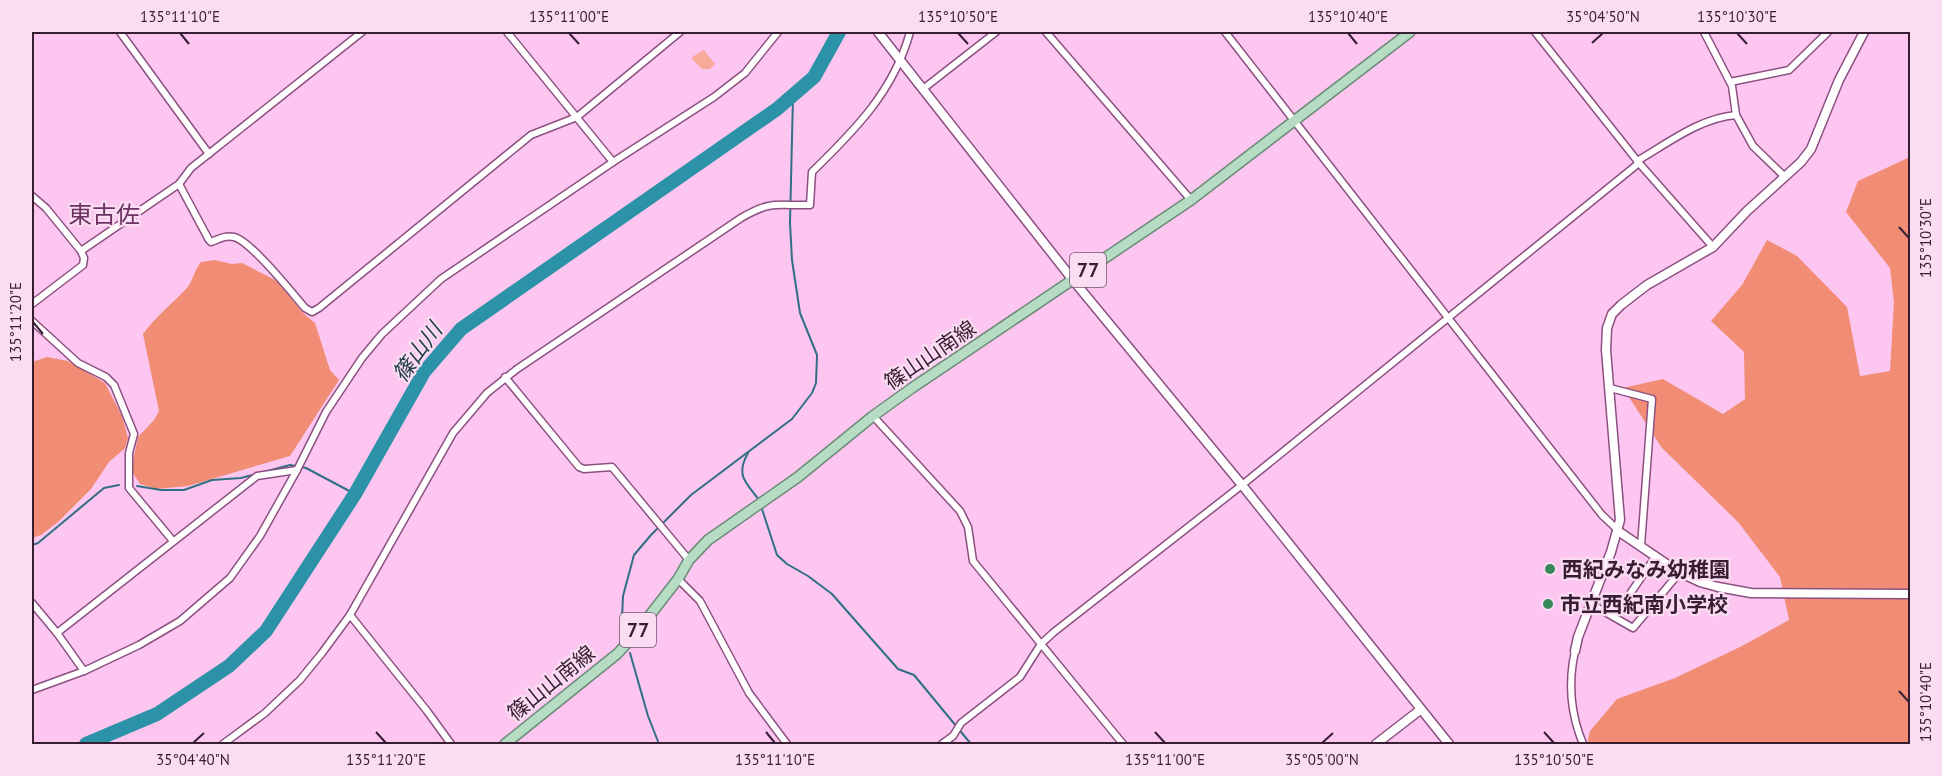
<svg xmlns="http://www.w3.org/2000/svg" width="1942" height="776" font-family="'PT Sans','Noto Sans JP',sans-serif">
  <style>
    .green { fill: #f6aa97 }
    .forest { fill: #f18d75 }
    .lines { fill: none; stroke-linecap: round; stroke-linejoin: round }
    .stream { stroke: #306f84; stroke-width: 2 }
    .river { stroke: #2c92a7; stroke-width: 14 }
    .street-casing { stroke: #8c5080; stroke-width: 9 }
    .secondary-casing { stroke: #8c5080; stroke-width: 11 }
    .primary-casing { stroke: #6a8b77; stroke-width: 12 }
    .street { stroke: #fff; stroke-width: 6 }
    .secondary { stroke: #fff; stroke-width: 8 }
    .primary { stroke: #b6ddc3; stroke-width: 9 }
    .ticks { fill: none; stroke: #381e33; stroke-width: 2 }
    .poi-dot { fill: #378858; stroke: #faddf2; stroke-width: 2 }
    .labels { text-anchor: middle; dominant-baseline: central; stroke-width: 4.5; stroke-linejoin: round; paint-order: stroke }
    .shield { fill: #faddf2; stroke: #72576c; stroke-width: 1.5 }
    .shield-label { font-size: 20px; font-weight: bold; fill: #381e33 }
    .street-label { font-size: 21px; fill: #381e33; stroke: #faddf2 }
    .poi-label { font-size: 21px; font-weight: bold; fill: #381e33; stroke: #faddf2; text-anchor: start }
    .water-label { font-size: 22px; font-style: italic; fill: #244149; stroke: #faddf2 }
    .quarter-label { font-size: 24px; fill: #6c3261; stroke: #faddf2 }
    .neatline { fill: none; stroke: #381e33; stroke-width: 2 }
    .ticks-label { font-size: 15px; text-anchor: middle; fill: #381e33 }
  </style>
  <rect width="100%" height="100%" fill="#fdc6f0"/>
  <!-- green -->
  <path class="green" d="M704,50l11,14 -5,5h-8l-10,-10v-2z"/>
  <!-- forest -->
  <g class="forest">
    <path d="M1910,157v587h-323l3,-13 27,-32 58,-21 67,-32 47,-26 -9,-43 -42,-55 -76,-74 -39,-60 40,-9 60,35 22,-15 -1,-47 -33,-31 31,-36 25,-45 30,16 50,51 13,69 30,-5 4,-69 -4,-34 -44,-56 12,-31z"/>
    <path d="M215,260l17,4 10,-1 35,18 26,32 12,10 15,47 9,10 -49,76 -102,30 -31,3 -17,-5 -9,-14 7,-33 16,-17 5,-9 -16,-77c13,-18 29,-30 44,-46 6,-7 7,-18 14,-26z"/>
    <path d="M47,357l21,4 37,22 17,33 6,22 -3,10 -16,14 -18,27 -33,33 -17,13 -9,3v-176z"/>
  </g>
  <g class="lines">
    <!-- stream -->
    <g class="stream">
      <path d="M748,453c-13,23 -2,29 11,47"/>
      <path d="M137,486l24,4h23l28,-10 29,-2 49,-13 16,3 49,26"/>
      <path d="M761,506l16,49 10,9 21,12 24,18 66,75 16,6 57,69"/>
      <path d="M32,545l6,-2 66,-55 15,-3"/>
      <path d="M625,634l-3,-16 1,-22 11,-41 17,-20 40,-40 101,-76 20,-26 4,-10 1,-28 -17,-42 -8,-53 -2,-37 3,-127"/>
      <path d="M630,653l18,63 11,28"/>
    </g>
    <!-- river -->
    <path class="river" d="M86,744l71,-30 72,-48 37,-35 89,-137 69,-122 37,-43 316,-220 37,-32 25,-45"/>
    <defs>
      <g id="street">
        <path d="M120,32l89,122"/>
        <path d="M507,32l106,130"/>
        <path d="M1046,32l145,168"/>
        <path d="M1225,32l377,483 16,15"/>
        <path d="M1535,32l104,131 74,84"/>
        <path d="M1704,32l28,54 4,29 17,31 32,31"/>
        <path d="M1730,82l59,-12 39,-38"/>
        <path d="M923,89l73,-57"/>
        <path d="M1637,161c31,-18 63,-43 99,-46"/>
        <path d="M179,184l30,56 2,2c8,-3 14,-7 23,-5 17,4 58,56 71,71l7,4 7,-4 212,-173 46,-18 103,-85"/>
        <path d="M32,196l14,12 35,43 3,7 -1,7 -51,39"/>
        <path d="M81,251l98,-67 12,-16 171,-136"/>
        <path d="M32,321l46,42 28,14 8,8 20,49 -5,19v35l44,53"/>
        <path d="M505,377l74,90 5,2 28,-2 77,93"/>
        <path d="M1610,388l42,11 -11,147"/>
        <path d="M873,416l87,95 8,16 5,34 150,183"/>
        <path d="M678,579l22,22 49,92 38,51"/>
        <path d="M32,603l25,30 27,38"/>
        <path d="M1591,604l42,24 47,-56"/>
        <path d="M350,615l77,96 24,33"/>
        <path d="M1614,617l42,-61"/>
        <path d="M57,633l200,-157 40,-6"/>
        <path d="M1575,651c-7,31 -4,64 8,93"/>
        <path d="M32,690l52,-19 55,-26 41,-24 50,-43 30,-42 37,-66 29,-58 36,-54 20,-24 59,-55 172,-117 101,-65 31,-24 33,-41"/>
        <path d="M223,744l42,-31 35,-33 22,-27 28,-38 103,-182 34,-40 30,-24 224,-151c31,-18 35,-12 69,-13l2,-33c43,-42 82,-81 98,-140"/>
        <path d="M942,744l11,-8 8,-13 59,-46 21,-33 13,-12 188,-147 397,-322"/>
      </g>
      <g id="secondary">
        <path d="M878,32l195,248 169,205 207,259"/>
        <path d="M1618,531l59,40 23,11 18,5 33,6 159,1"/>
        <path d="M1575,651l3,-14 33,-85 9,-32 -14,-170 1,-22 5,-14 9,-9 26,-20 66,-38 34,-36 54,-49 10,-13 28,-69 25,-48"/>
        <path d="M1376,744l44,-34"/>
      </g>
      <path id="primary" d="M505,744l112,-90 16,-17 45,-58 11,-19 19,-20 90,-63 75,-61 39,-28 279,-188 219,-168"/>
    </defs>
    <!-- street casing -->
    <use href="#street" class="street-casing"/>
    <!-- secondary casing -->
    <use href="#secondary" class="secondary-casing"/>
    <!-- primary casing -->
    <use href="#primary" class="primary-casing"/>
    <!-- street -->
    <use href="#street" class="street"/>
    <!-- secondary -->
    <use href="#secondary" class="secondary"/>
    <!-- primary -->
    <use href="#primary" class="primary"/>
  </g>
  <!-- ticks -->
  <path class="ticks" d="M180,33l9,11M569,33l10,11M958,33l10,11M1348,33l9,11M1737,33l10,11M1592,43l11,-10M1899,227l10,11M33,322l10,12M1899,691l10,11M376,732l10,11M766,732l9,11M1155,732l10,11M1544,732l10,11M193,743l11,-10M1322,743l11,-10"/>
  <!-- markers -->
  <g class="poi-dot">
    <circle cx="1550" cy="569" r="6"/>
    <circle cx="1548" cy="604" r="6"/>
  </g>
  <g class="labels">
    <!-- shield labels -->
    <g class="shield">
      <rect x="1070" y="253" width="36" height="34" rx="4.5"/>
      <rect x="620" y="613" width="36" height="34" rx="4.5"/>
    </g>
    <g class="shield-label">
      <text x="1088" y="270">77</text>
      <text x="638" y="630">77</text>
    </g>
    <!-- street labels -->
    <g class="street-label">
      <text transform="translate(930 355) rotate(-34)">篠山山南線</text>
      <text transform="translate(551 683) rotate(-39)">篠山山南線</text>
    </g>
    <!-- poi labels -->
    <g class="poi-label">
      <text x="1562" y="569">西紀みなみ幼稚園</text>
      <text x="1560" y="604">市立西紀南小学校</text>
    </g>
    <!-- water labels -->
    <g class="water-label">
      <text transform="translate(417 352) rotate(-54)">篠山川</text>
    </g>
    <!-- quarter labels -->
    <g class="quarter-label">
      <text x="104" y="214">東古佐</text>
    </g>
  </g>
  <!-- border -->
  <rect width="1942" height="776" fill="none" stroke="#faddf2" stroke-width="66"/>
  <rect x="33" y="33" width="1876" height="710" class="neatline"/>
  <g class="ticks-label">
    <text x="180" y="22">135°11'10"E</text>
    <text x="569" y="22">135°11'00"E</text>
    <text x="958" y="22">135°10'50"E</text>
    <text x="1348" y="22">135°10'40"E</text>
    <text x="1603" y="22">35°04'50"N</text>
    <text x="1737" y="22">135°10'30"E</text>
    <text transform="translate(1926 238) rotate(-90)" y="5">135°10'30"E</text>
    <text transform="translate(16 322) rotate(-90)" y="5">135°11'20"E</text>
    <text transform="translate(1926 702) rotate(-90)" y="5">135°10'40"E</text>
    <text x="193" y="765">35°04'40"N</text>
    <text x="386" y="765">135°11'20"E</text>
    <text x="775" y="765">135°11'10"E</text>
    <text x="1165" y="765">135°11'00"E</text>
    <text x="1322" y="765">35°05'00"N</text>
    <text x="1554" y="765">135°10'50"E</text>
  </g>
</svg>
